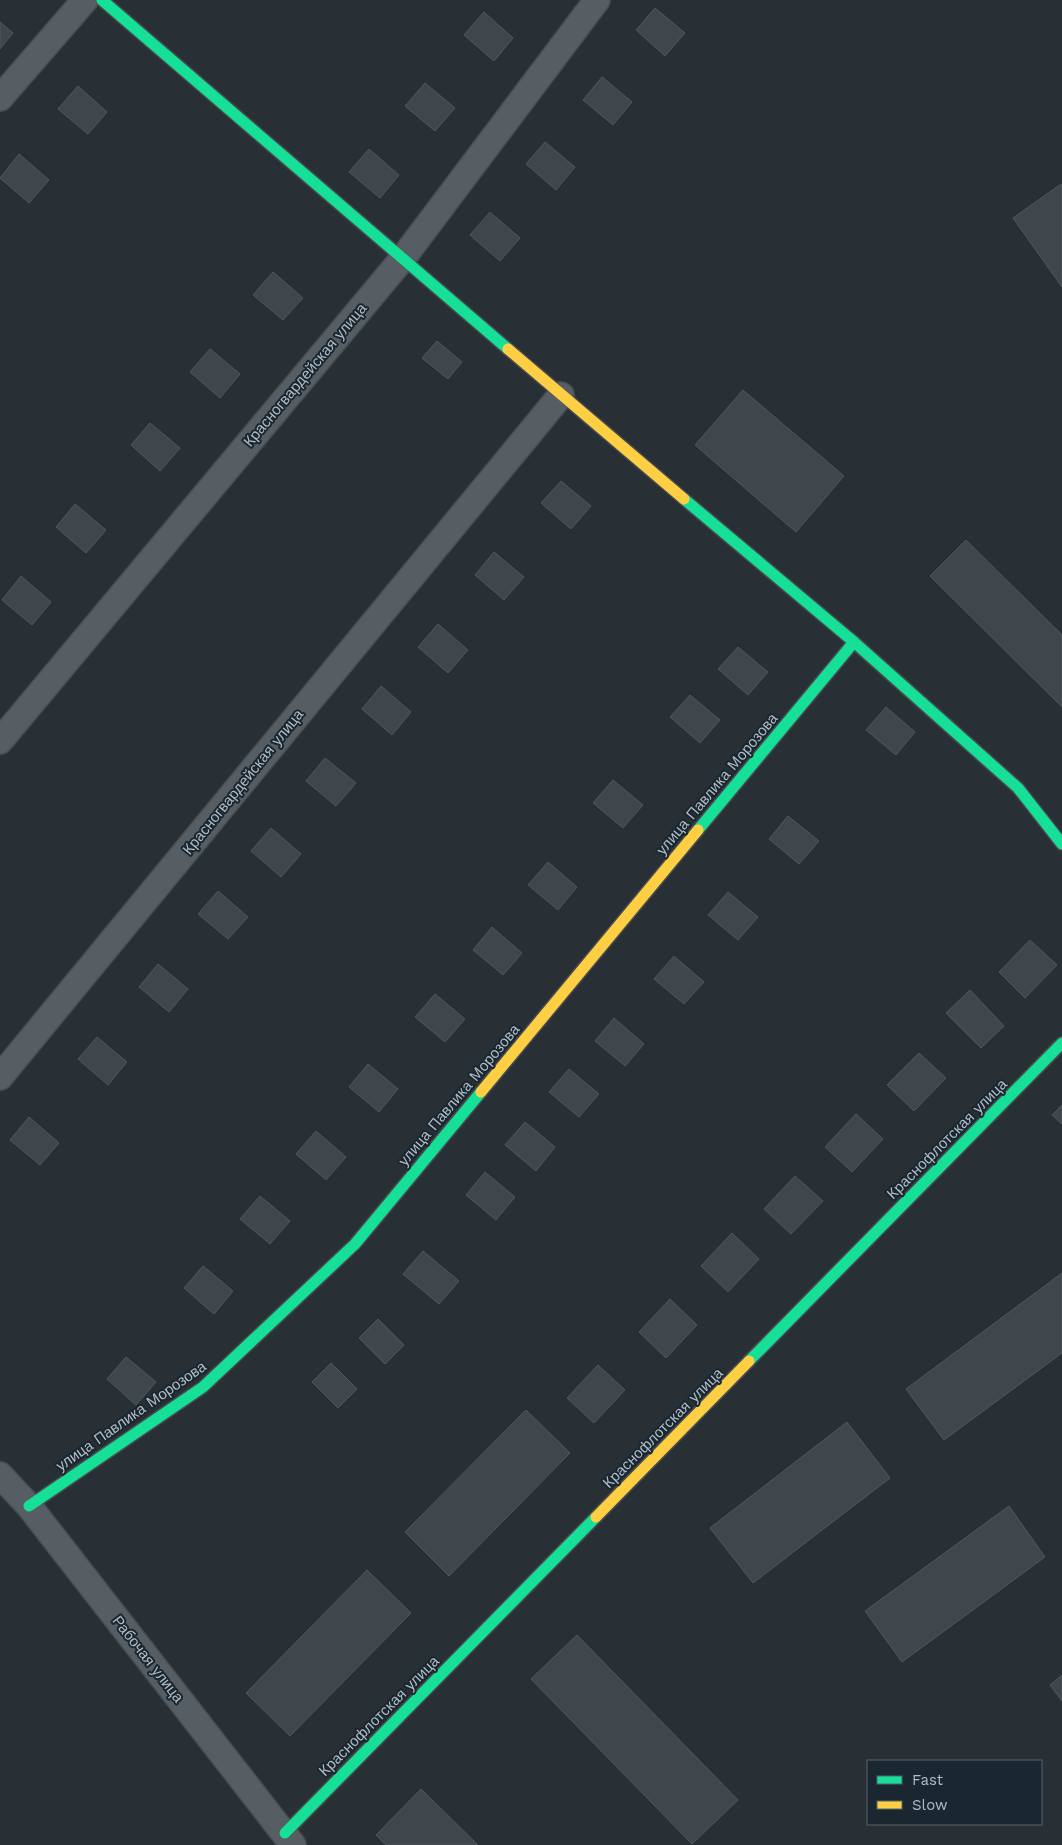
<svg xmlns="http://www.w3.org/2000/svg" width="1062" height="1845" font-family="'Work Sans',sans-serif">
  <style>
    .building { fill: #40474c; stroke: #4f585d }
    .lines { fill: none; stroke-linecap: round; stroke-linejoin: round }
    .street-casing { stroke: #464c50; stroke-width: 28 }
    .fast-casing { stroke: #464c50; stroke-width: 14 }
    .slow-casing { stroke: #464c50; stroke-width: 14 }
    .street { stroke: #575e63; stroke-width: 25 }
    .fast { stroke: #16e098; stroke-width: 11 }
    .slow { stroke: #ffcf43; stroke-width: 11 }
    .labels { text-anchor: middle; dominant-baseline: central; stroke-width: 4; stroke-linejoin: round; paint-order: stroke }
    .street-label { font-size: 15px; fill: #b0bdc7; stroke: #1b2730 }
  </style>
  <rect width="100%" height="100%" fill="#283035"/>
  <!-- building -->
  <g class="building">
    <path d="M655,8l30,25 -20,23 -29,-26z"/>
    <path d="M484,12l29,26 -19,23 -30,-26z"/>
    <path d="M0,22l13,11 -13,16z"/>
    <path d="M602,77l30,25 -19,23 -30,-25z"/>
    <path d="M425,83l30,25 -20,23 -30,-25z"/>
    <path d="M78,86l29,26 -19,22 -30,-25z"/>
    <path d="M545,142l30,25 -19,23 -30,-26z"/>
    <path d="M369,149l30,26 -19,23 -31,-26z"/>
    <path d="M19,154l30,26 -20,23 -29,-25z"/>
    <path d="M1061,184l1,2v101l-49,-69z"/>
    <path d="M490,212l30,26 -20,23 -30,-26z"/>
    <path d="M273,272l30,26 -20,22 -30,-25z"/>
    <path d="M437,341l25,21 -14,17 -26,-21z"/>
    <path d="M210,349l30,25 -20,24 -30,-26z"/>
    <path d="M743,390l101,86 -48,56 -101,-87z"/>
    <path d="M150,423l30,25 -20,23 -29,-26z"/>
    <path d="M561,481l30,25 -20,23 -30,-26z"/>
    <path d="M75,504l31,26 -20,23 -30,-26z"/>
    <path d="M966,540l96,95v72l-132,-131z"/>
    <path d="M494,552l30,25 -20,23 -29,-25z"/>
    <path d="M21,576l30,26 -19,23 -30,-25z"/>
    <path d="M438,624l30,26 -20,23 -30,-26z"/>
    <path d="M738,647l30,25 -20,23 -30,-26z"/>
    <path d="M381,686l30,26 -19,23 -30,-26z"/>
    <path d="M690,695l30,25 -20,23 -30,-26z"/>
    <path d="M886,707l29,25 -19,23 -30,-25z"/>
    <path d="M325,758l31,25 -20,23 -30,-25z"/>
    <path d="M613,780l30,25 -20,23 -30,-25z"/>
    <path d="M788,816l31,25 -20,23 -30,-25z"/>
    <path d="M271,828l30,26 -20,23 -30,-26z"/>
    <path d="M548,862l29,25 -19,23 -30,-25z"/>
    <path d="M218,891l30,26 -20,22 -30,-25z"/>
    <path d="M728,892l30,25 -20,23 -30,-25z"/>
    <path d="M492,927l30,26 -19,22 -30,-25z"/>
    <path d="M1030,940l27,25 -32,33 -26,-26z"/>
    <path d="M674,956l30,26 -20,22 -30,-25z"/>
    <path d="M158,964l30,25 -19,23 -30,-25z"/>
    <path d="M970,990l34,36 -23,22 -35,-35z"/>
    <path d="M435,994l30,25 -20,23 -30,-25z"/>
    <path d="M614,1018l30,26 -19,22 -30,-25z"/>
    <path d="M97,1037l30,25 -19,23 -30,-26z"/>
    <path d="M919,1053l27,25 -32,33 -27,-26z"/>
    <path d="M368,1064l30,25 -19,23 -30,-25z"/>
    <path d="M569,1069l30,25 -20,23 -30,-25z"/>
    <path d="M1062,1105v19l-10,-9z"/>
    <path d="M856,1114l27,25 -31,33 -27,-25z"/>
    <path d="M29,1117l30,26 -19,22 -30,-25z"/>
    <path d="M525,1122l30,25 -19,24 -31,-26z"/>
    <path d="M316,1131l30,26 -20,23 -30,-26z"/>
    <path d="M485,1172l30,25 -19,23 -30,-25z"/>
    <path d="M795,1176l28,25 -32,33 -27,-25z"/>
    <path d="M260,1196l30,25 -20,23 -30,-25z"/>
    <path d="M732,1233l27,26 -31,33 -27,-26z"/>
    <path d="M423,1251l36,30 -20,23 -36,-30z"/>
    <path d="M203,1266l30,25 -19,23 -30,-26z"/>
    <path d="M1062,1273v80l-118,87 -38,-51z"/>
    <path d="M670,1299l27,26 -31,33 -27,-26z"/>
    <path d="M378,1319l26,26 -19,19 -26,-26z"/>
    <path d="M126,1357l30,25 -20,23 -29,-26z"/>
    <path d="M331,1363l26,26 -19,19 -26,-26z"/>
    <path d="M598,1365l27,25 -31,33 -27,-25z"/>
    <path d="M526,1410l44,43 -121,123 -44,-44z"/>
    <path d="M847,1422l43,56 -137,105 -43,-55z"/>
    <path d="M1009,1506l36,51 -143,105 -37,-51z"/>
    <path d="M367,1570l44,43 -121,123 -44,-43z"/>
    <path d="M577,1635l161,165 -46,44 -161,-165z"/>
    <path d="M1062,1675v26l-12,-16z"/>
    <path d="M421,1789l57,56h-92l-10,-10z"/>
  </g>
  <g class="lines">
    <defs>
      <g id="street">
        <path d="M0,98l85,-98"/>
        <path d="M0,741l403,-483 194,-258"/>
        <path d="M0,1077l561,-682"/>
        <path d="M0,1475l29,31 264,339"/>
      </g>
      <g id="fast">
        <path d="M102,0l406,349"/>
        <path d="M684,499l170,143 164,146 44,56"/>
        <path d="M698,830l156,-188"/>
        <path d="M749,1361l313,-318"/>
        <path d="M29,1506l174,-119 152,-143 126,-152"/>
        <path d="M285,1833l311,-316"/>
      </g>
      <g id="slow">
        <path d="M508,349l176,150"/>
        <path d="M481,1092l217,-262"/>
        <path d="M596,1517l153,-156"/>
      </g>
    </defs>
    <!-- street casing -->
    <use href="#street" class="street-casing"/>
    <!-- fast casing -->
    <use href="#fast" class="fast-casing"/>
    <!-- slow casing -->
    <use href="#slow" class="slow-casing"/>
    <!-- street -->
    <use href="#street" class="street"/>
    <!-- fast -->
    <use href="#fast" class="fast"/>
    <!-- slow -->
    <use href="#slow" class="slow"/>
  </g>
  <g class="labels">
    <!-- street labels -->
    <g class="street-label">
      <text transform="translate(305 375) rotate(-50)">Красногвардейская улица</text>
      <text transform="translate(243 782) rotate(-51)">Красногвардейская улица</text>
      <text transform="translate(717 784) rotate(-50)">улица Павлика Морозова</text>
      <text transform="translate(459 1095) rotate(-50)">улица Павлика Морозова</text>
      <text transform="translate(947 1139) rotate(-45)">Краснофлотская улица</text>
      <text transform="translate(131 1416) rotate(-35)">улица Павлика Морозова</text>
      <text transform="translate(663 1428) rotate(-45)">Краснофлотская улица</text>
      <text transform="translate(148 1659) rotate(52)">Рабочая улица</text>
      <text transform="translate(379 1716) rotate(-45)">Краснофлотская улица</text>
    </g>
  </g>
  <!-- legend -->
  <rect x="867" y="1760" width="175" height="65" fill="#1b2730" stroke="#57636c"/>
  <rect x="877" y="1776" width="25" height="8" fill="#16e098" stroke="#57636c"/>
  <text x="912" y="1785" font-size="15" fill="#b0bdc7">Fast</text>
  <rect x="877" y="1801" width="25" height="8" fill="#ffcf43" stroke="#57636c"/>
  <text x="912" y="1810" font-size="15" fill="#b0bdc7">Slow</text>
</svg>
